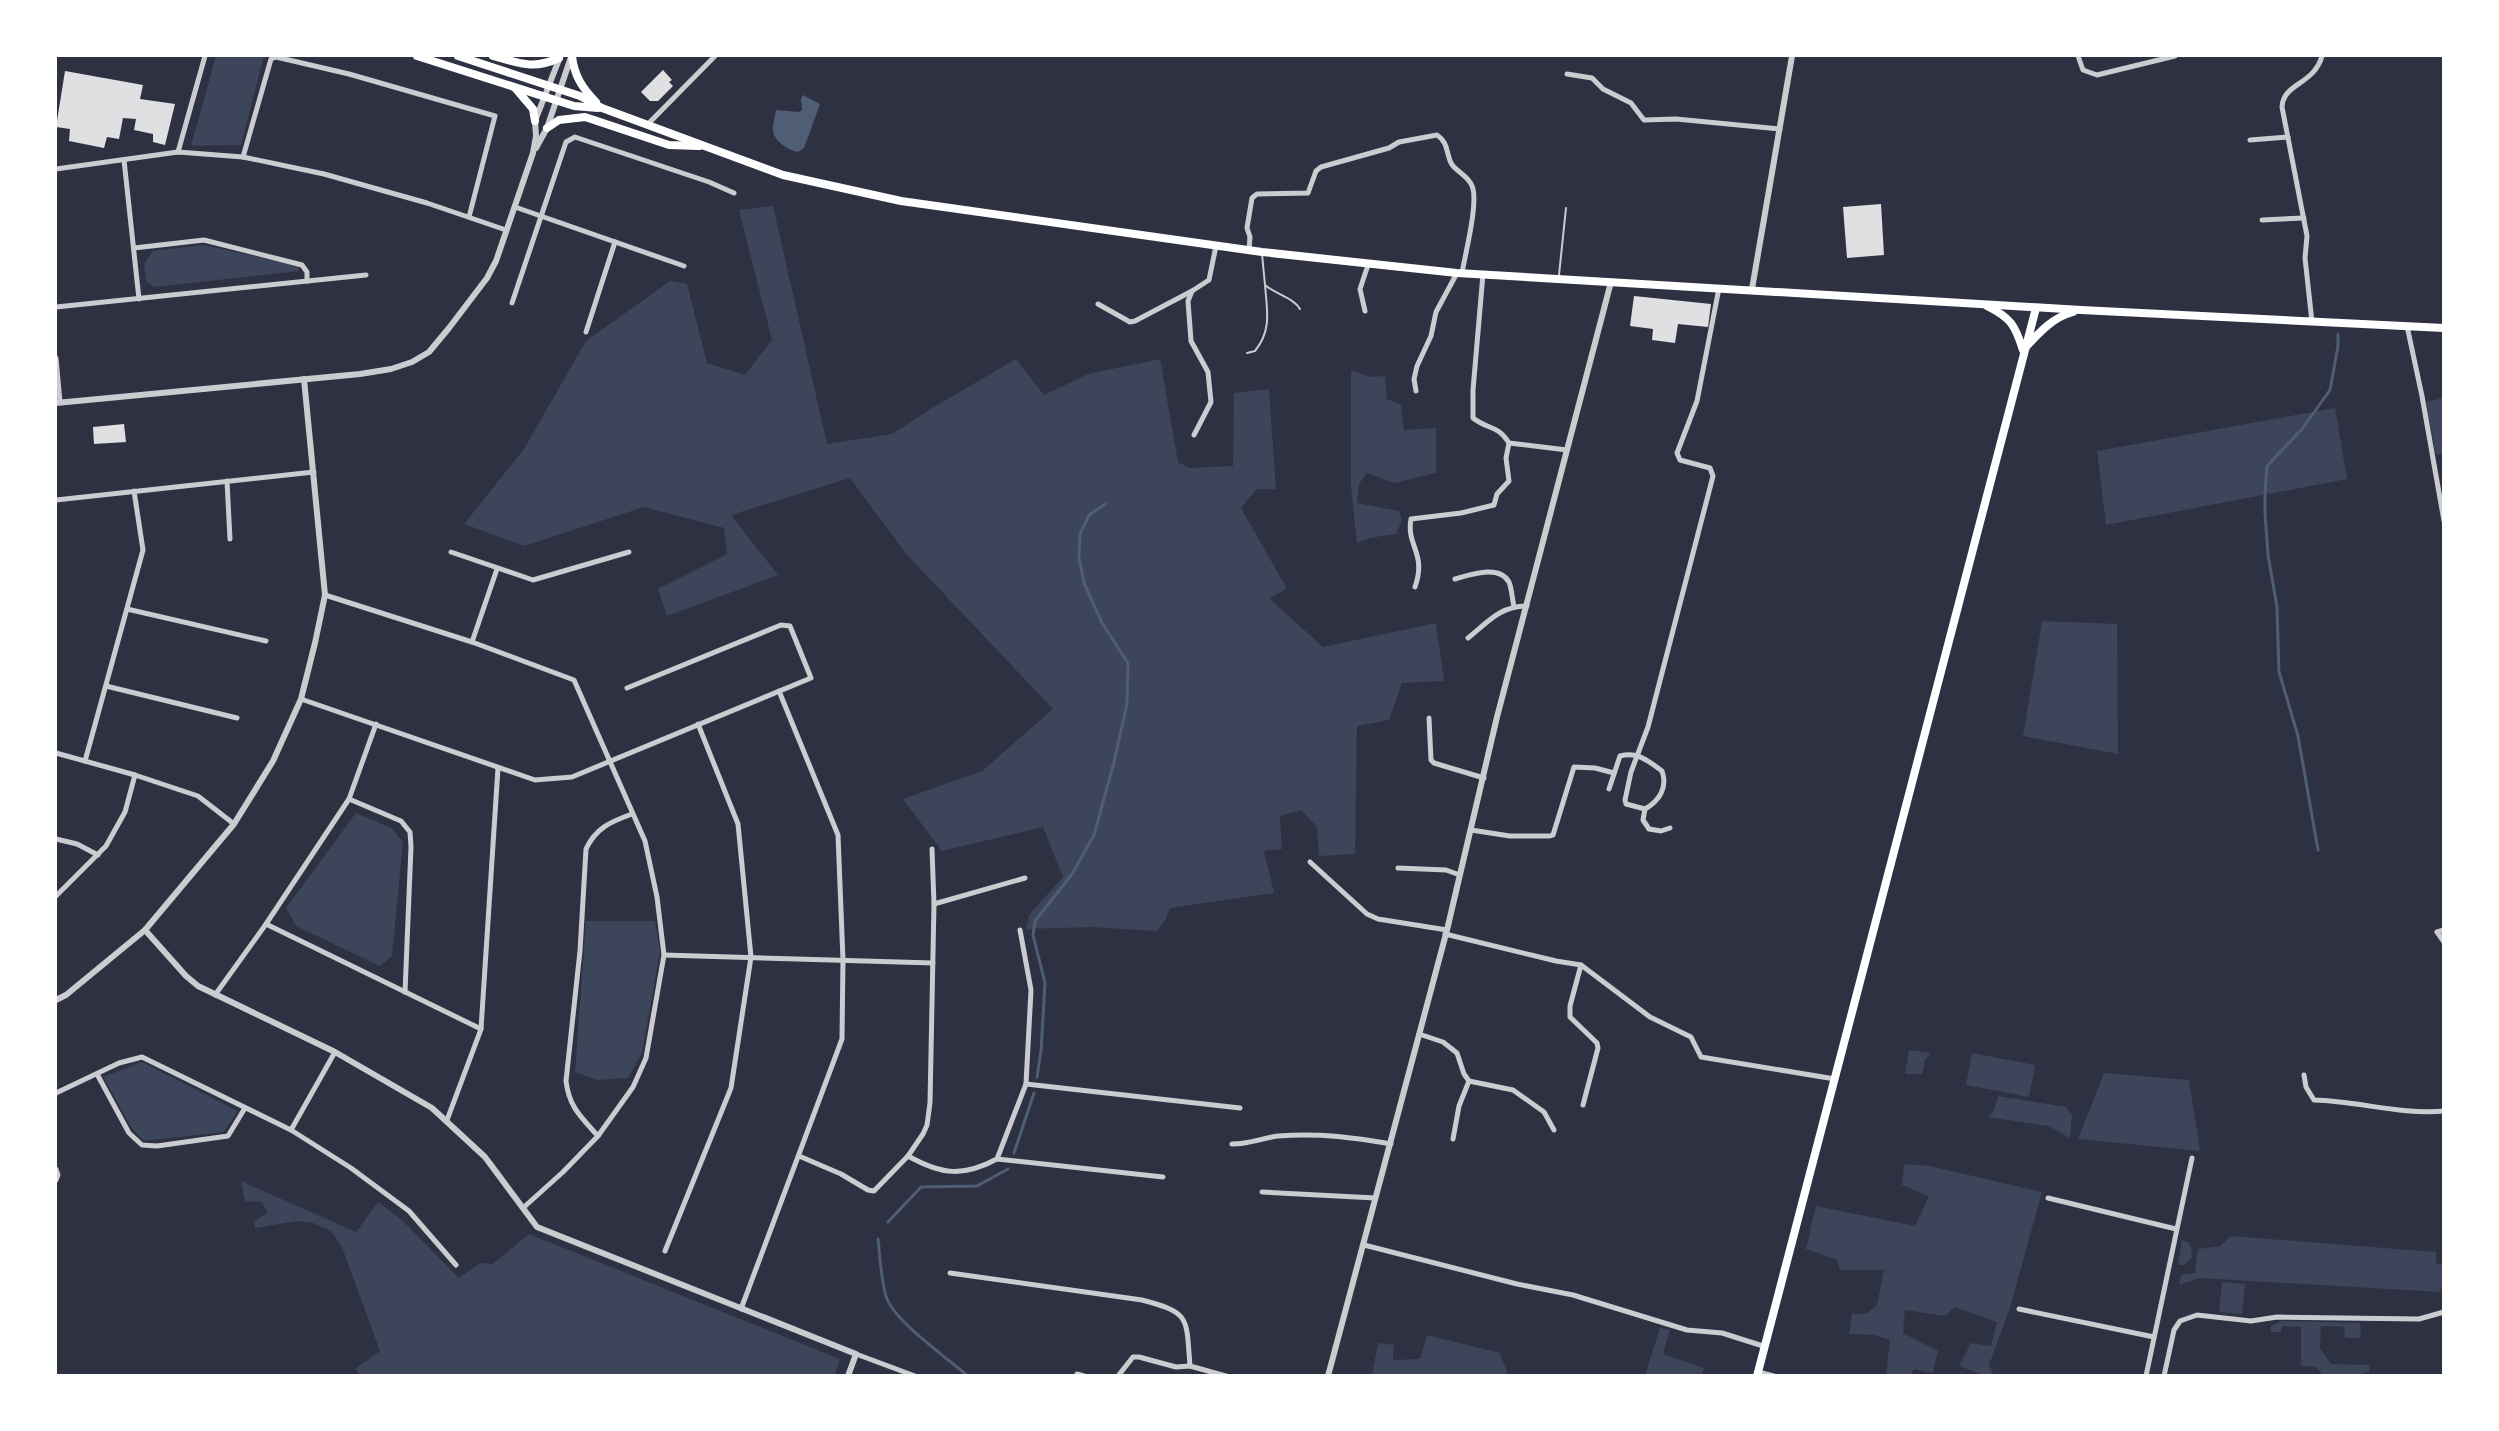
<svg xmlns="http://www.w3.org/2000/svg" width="2499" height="1431" font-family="'Playfair Display',serif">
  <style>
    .green { fill: #3c4559 }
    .water { fill: #4f5d75 }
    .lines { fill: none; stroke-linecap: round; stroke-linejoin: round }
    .stream { stroke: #4f5d75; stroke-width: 3 }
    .building { fill: #e0e0e3 }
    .service { stroke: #caccd0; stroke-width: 2 }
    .minor { stroke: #caccd0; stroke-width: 5 }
    .tertiary { stroke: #caccd0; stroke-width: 6 }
    .primary { stroke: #fff; stroke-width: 8 }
  </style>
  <rect width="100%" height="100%" fill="#2d3142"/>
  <!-- green -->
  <g class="green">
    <path d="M216,56h48l-23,89 -50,1z"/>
    <path d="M773,206l54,238 65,-10 40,-26 84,-49 28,36 44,-21 72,-15 18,103 11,6 44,-2 1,-73 35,-4 7,100h-19l-16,19 46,81 -18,9 54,49 113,-24 8,58 -42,2 -13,37 -32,6 -2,128 -36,2 -2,-29 -16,-17 -21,6 2,33 -18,2 10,42 -104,15 -4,11 -9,12 -66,-4 -65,2 3,-14 34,-38 -20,-50 -101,24 -39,-52 79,-28 71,-62 -146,-154 -57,-77 -119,37 47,60 -111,41 -9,-27 69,-35 -3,-26 -80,-21 -120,39 -60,-22 60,-75 62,-108 84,-60 17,3 20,79 38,12 27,-35 -33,-130z"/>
    <path d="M204,245l94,21 1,5 -145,16 -8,-6 -2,-17 9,-13z"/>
    <path d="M1351,370l19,7 15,-1 2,23 14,6 3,25 32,-2v45l-42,10 -27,-10 -8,11 -2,19 42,8 3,9 -6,14 -27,4 -12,5 -6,-56z"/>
    <path d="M2443,398v56l-7,1 -10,-53z"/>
    <path d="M2335,408l12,71 -241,46 -9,-74z"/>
    <path d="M2042,621l75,3 1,130 -95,-18z"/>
    <path d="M356,813l35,15 12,14 -11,114 -12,10 -84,-40 -10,-18z"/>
    <path d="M586,921h69l5,31 -18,101 -14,25 -31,2 -22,-8z"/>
    <path d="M1909,1050l22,3 -6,7 -3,14h-17z"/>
    <path d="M1972,1053l63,12 -6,32 -63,-12z"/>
    <path d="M142,1062l96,49 -14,21 -80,9 -11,-11 -30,-53z"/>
    <path d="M2104,1073l85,7 11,71 -122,-12z"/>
    <path d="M1998,1096l68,11 6,8 -2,23 -22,-12 -60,-9 6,-6z"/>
    <path d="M1904,1164l26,2 112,26 -32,116 -21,57 5,10h-11l-24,-9 12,-23 20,3 6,-24 -42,-15 -10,9 -40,-6 -2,23 35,18 -5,22 -19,-4 -3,6h-25l4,-35 -16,-5 -25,-1 3,-20h14l11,-9 7,-35h-44l-3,-10 -31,-11 10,-43 99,20 14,-30 -27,-11z"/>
    <path d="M241,1181l115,51 22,-30 25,19 56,57 21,-15 13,1 36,-30 311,125 -6,17 -475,-1 -3,-7 24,-17 -38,-104 -11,-16 -18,-8 -16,-2 -42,7 -1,-7 14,-8 -6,-11 -17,-1z"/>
    <path d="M2231,1236l205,16v11l7,2v17l-3,10 -240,-14 -21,7 2,-10 14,-2 3,-24 22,-3z"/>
    <path d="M2182,1240l6,2 3,5 1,11 -8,7h-6z"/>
    <path d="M2222,1282l23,2 -3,30 -23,-2z"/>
    <path d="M2282,1321l78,2 1,15h-16l-1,-11 -23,-1 -1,22 11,16 38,1v7l-12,3h-34l-7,-8 -15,-1v-39l-19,-1 -1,6h-10v-6z"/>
    <path d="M1660,1328l10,2 -7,24 41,14 -2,7h-57z"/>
    <path d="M1427,1335l73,18 8,22h-136l6,-32 16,2 -1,15 27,-1z"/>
  </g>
  <!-- water -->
  <path class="water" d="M803,95l17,9 -16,44 -6,4c-6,-1 -9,-3 -14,-6 -16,-13 -11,-18 -8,-36l23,2 3,-2 -1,-11z"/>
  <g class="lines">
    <!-- stream -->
    <g class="stream">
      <path d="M2318,850l-20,-114 -19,-64 -2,-65 -9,-52 -3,-41v-21l2,-27 35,-37 28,-39 8,-44v-12"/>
      <path d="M1037,1077l4,-26 4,-68 -12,-48 2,-14 37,-47 22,-39 20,-73 13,-58 1,-41 -26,-40 -18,-40 -5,-26 1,-23 9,-19 16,-11"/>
      <path d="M1014,1153l20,-60"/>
      <path d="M888,1222l33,-35 56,-1 31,-17"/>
      <path d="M878,1239c2,16 3,45 9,60 11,25 59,58 81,77"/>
    </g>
  </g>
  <!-- building -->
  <g class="building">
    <path d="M663,70l9,10 -3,2 4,4 -15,15h-8l-9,-9z"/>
    <path d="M65,71l78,14 -3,14 35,5 -10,41 -12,-3v-8l-19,-4 2,-11 -13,-1 -4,21 -12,-2 -3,11 -35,-7 1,-12 -14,-2z"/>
    <path d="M1881,204l3,51 -37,3 -4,-51z"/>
    <path d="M1634,296l77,8 -3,23 -30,-3 -3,19 -23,-3 1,-11 -23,-3z"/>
    <path d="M124,424l2,18 -32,2 -1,-17z"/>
  </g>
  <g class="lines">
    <!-- service -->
    <g class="service">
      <path d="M1262,254l3,31c10,9 29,13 35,24"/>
      <path d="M1559,275l7,-67"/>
      <path d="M1247,353l8,-2c17,-21 12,-40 10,-66"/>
    </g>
    <!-- minor -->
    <g class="minor">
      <path d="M2078,56l5,14 14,5 78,-19"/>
      <path d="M1567,74l25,4 11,11 28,14 13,17 32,-1 104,10"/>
      <path d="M647,125l68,-69"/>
      <path d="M2250,140l38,-3"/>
      <path d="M178,152l27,-96"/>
      <path d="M243,157l28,-98 5,-2 73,17 146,42 -26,101"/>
      <path d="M124,160l15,139"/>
      <path d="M56,169l122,-17 65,5 81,17 103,29 79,27"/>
      <path d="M515,207l169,59"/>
      <path d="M2262,220l42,-2"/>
      <path d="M134,248l70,-8 98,25 5,7v9"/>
      <path d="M1249,250l1,-13 -3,-9 5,-30 5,-4 51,-1 8,-22 5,-4 68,-19 10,-6 38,-7c11,7 9,17 14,28 5,9 17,12 21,23 7,15 -7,69 -10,87"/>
      <path d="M1483,274l-10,116v28c15,12 24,6 36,25l58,7"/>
      <path d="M512,303l54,-161 9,-5 134,45 25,11"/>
      <path d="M1098,304l32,18 5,-1 57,-30"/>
      <path d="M56,307l310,-32"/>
      <path d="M1365,311l-5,-22 8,-24"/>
      <path d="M2312,322l-7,-64 2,-22 -25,-129c1,-24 32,-22 40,-51"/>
      <path d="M2407,326l15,70 22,125"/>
      <path d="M586,332l29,-90"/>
      <path d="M56,358l4,44"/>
      <path d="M1416,391l-2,-12 3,-13 14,-30 5,-24 21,-39"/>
      <path d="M1194,435l17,-33 -3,-30 -17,-31 -3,-40 4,-10 17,-11 7,-34"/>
      <path d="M227,481l3,58"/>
      <path d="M56,500l258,-28"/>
      <path d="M451,552l82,28 96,-28"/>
      <path d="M1455,579c15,-4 44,-15 54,3 3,7 3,17 5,24"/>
      <path d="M1415,587c12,-34 -9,-41 -4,-68l50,-6 33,-8 3,-11 12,-13 -3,-23 3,-15"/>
      <path d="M325,595l147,47 102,38 71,161 12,56 7,58 -18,103 -13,29 -35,49 -35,36 -40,36"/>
      <path d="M127,609l139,32"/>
      <path d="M1468,638c20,-16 32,-32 59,-32"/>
      <path d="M472,642l25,-73"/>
      <path d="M106,686l131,32"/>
      <path d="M301,699l234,81 37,-3 239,-99 -21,-52 -9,-1 -154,63"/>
      <path d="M1429,718l2,42 3,3 50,15"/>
      <path d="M56,753l79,22 63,21 36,28"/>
      <path d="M85,761l58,-211 -9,-59"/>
      <path d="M1609,789l11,-33c18,-5 28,5 42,15 6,17 -3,30 -17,38l-2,11 6,9 12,2 9,-3"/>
      <path d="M349,799l52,22 9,11 1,15 -6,145"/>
      <path d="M1645,809l-19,-5 -1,-4 6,-28 17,-45 65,-251 -3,-8 -30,-8 -3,-7 20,-52 22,-113"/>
      <path d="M1471,830l39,6h40l3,-1 21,-68 21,1 19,5"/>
      <path d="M56,839l21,5 21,11"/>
      <path d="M1310,862l57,52 11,5 69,11"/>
      <path d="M1398,868l48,2 14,5"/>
      <path d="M56,896l50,-50 19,-34 10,-37"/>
      <path d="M934,904l91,-26"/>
      <path d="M266,924l215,105"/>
      <path d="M2444,930l-7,2 7,10"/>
      <path d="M1445,934l111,27 25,4 69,52 41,20 10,20 134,22"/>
      <path d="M664,955l269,8"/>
      <path d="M1581,965l-11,41v11l27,26 1,5 -15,57"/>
      <path d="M215,995l51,-71 83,-125 27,-75"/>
      <path d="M1419,1034l24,8 14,11 7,21 5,7 44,9 31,22 10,18"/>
      <path d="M97,1074l32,59 13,12 15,1 71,-10 17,-28"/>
      <path d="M2304,1075l2,12 8,13c44,1 86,15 130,11"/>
      <path d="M1026,1084l214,24"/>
      <path d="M56,1093l63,-30 23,-6 149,73 60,38 58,43 47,54"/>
      <path d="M447,1120l34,-91 17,-261"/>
      <path d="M291,1130l44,-78"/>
      <path d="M598,1136c-17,-19 -29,-29 -32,-55l14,-130 6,-102c10,-21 24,-27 46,-35"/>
      <path d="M1453,1139l6,-33 10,-25"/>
      <path d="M1232,1144c19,0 29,-6 46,-8 42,-3 72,1 113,8"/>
      <path d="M799,1156l42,18 27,16 6,1 34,-35 15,-22 4,-9 3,-22 4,-199 -2,-55"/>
      <path d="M908,1156c34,19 55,21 89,3l29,-75 5,-94 -11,-60"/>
      <path d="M997,1159l166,18"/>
      <path d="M56,1169l2,6 -2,5"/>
      <path d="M1262,1192l113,6"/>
      <path d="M2048,1198l128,31"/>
      <path d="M1364,1245l153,39 56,11 114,35 35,3 41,13"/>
      <path d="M665,1251l66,-163 20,-131 -13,-133 -40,-100"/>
      <path d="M950,1273l192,27c49,13 44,17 48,66l36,10"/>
      <path d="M741,1309l101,-270 1,-79 -5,-125 -59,-144"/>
      <path d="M2019,1309l135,28"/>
      <path d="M856,1354l59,22"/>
      <path d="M1758,1372l16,4"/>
      <path d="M1077,1374l7,2"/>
      <path d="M1118,1376l15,-19h6l37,10 14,-1"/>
      <path d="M2146,1376l46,-218"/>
      <path d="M2164,1376l10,-46 6,-9 17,-6 54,6 26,-4 142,2 25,-7"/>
    </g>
    <!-- tertiary -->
    <g class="tertiary">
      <path d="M536,148l11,-20 24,-71"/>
      <path d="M1752,289l40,-233"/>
      <path d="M56,403l304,-29 31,-5 21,-7 17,-10 20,-24 38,-50 9,-17 37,-108 3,-17 -1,-15 25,-64"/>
      <path d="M145,930l41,46 12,10 137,66 97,56 53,49 52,70 319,127 -8,22"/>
      <path d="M56,1000l10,-5 79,-65 89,-106 39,-63 28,-62 14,-56 10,-48 -21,-216"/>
      <path d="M1328,1376l119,-446 50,-213 114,-435"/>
    </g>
    <!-- primary -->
    <g class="primary">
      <path d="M417,56l157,50 24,2"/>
      <path d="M458,56l122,40 22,12 181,67 118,26 361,51 195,21 624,37 363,18"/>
      <path d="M493,56c26,7 40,14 66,2"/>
      <path d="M572,56c2,19 10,32 24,46"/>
      <path d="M516,89l17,20 2,12"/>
      <path d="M547,128l12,-8 26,-3 84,28 30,1"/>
      <path d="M1987,306c24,12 28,19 36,44 15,-16 28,-32 50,-38"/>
      <path d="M1757,1376l279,-1068"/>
    </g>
  </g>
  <!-- border -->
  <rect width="2499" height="1431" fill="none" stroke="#ffffff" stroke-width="114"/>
</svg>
